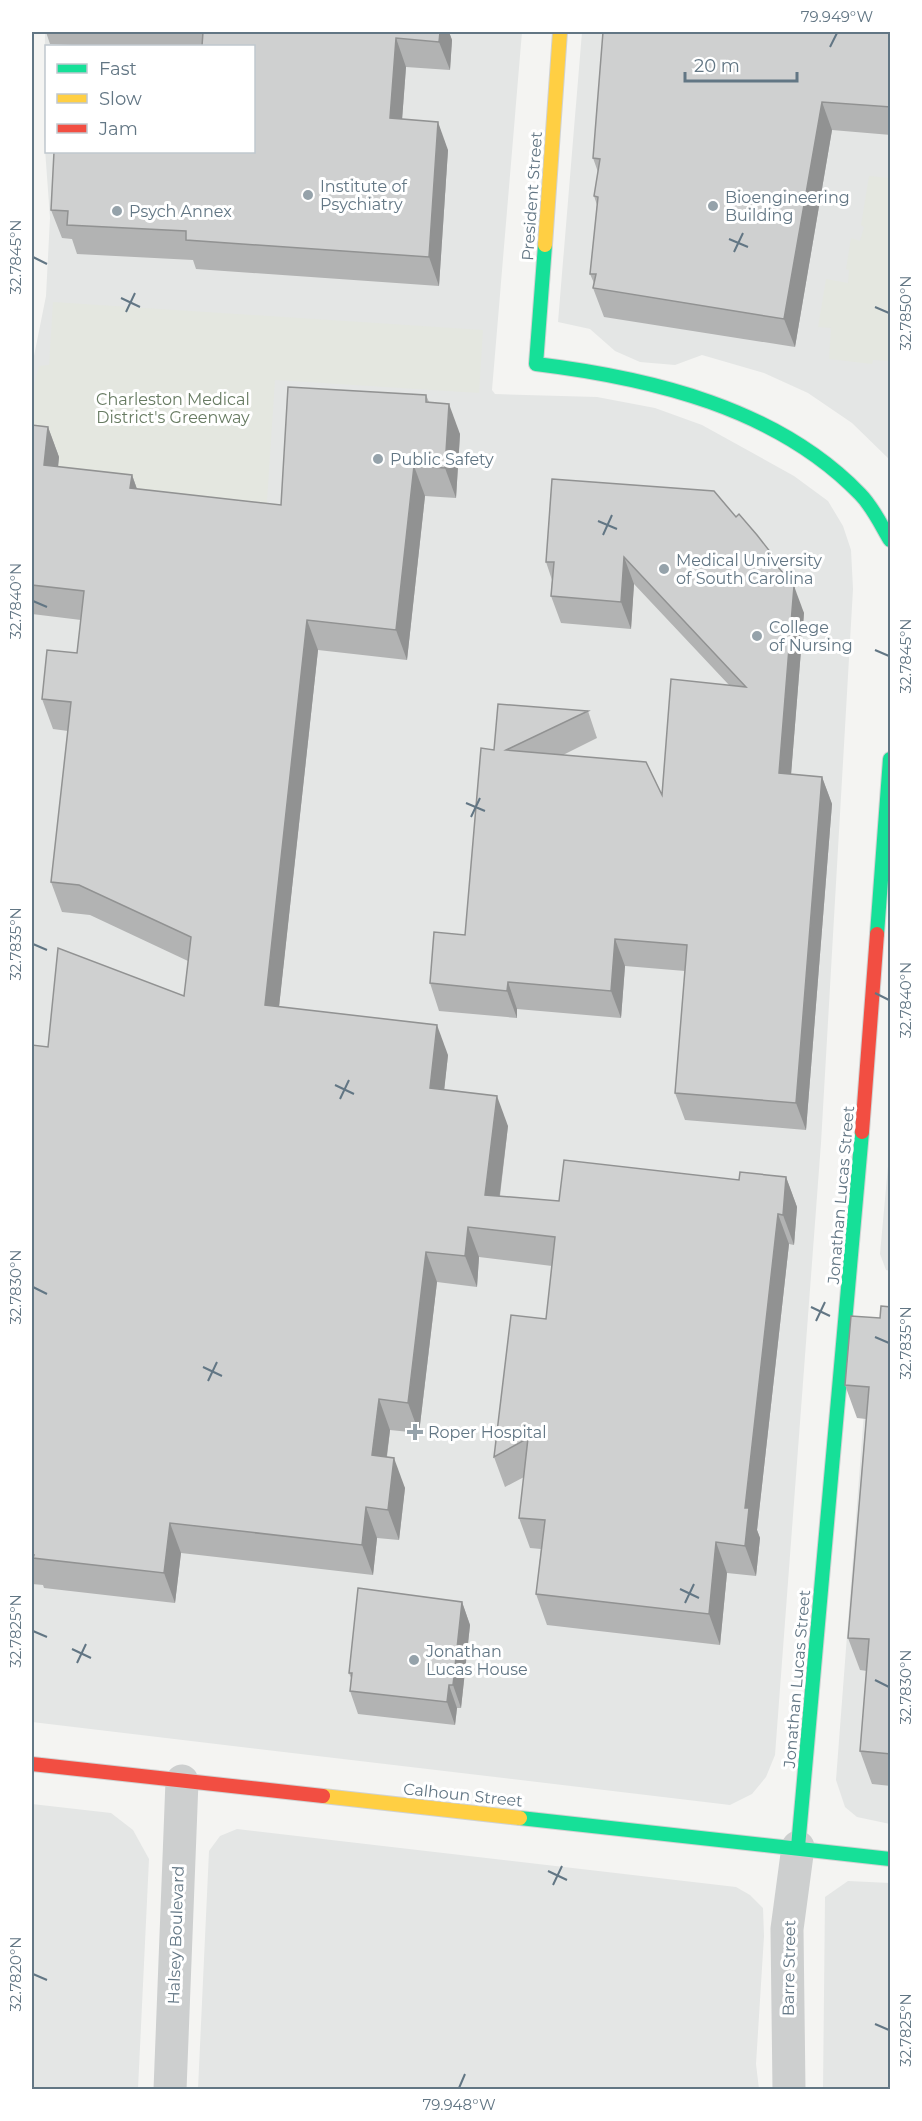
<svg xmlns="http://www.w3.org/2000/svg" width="922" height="2121" font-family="Montserrat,sans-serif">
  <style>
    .built { fill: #e4e6e5; fill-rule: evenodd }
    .green { fill: #e4e7e0 }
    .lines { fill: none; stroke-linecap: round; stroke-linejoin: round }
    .fast-casing { stroke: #d0d2d2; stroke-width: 16 }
    .slow-casing { stroke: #d0d2d2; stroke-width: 16 }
    .jam-casing { stroke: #d0d2d2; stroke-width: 16 }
    .street { stroke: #cdcfcf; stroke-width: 33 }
    .fast { stroke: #16e098; stroke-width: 14 }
    .slow { stroke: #ffcf43; stroke-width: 14 }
    .jam { stroke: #f24e42; stroke-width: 14 }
    .wall { fill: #b2b3b3 }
    .shaded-wall { fill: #919292 }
    .building { fill: #cfd0d0; stroke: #919292; stroke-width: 1.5 }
    .ticks { fill: none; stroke: #627684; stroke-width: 2 }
    .poi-dot { fill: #95a2aa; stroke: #fff; stroke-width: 2 }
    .labels { text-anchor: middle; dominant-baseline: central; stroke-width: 6; stroke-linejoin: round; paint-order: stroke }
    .poi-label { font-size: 16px; fill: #627684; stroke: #fff; text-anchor: start }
    .street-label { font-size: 16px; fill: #627684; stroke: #fff }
    .park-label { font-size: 16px; fill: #677b62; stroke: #fff }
    .neatline { fill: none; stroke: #627684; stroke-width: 2 }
    .ticks-label { font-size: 15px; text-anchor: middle; fill: #627684 }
  </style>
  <rect width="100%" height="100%" fill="#f4f4f2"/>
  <!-- built -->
  <g class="built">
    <path d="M45,32h477l-30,358 3,4 102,3 58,11 47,17 92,51 34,25 15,25 8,24 2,39 -32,554 -46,612 -9,22 -14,17 -22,11 -698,-83v-1356l14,-70 4,-78 -6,-83zM46,46h208v106h-208z"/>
    <path d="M582,32h308v428l-38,-37 -44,-30 -44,-20 -62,-18 -27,10 -35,-3 -25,-11 -25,-22 -32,-7z"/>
    <path d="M890,1144v127l-4,-1 -6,-16z"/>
    <path d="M890,1320v504l-33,-7 -12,-10 -9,-27 32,-420z"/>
    <path d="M32,1804l79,9 22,17 16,29 -11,230h-106z"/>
    <path d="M237,1829l499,58 14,8 13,13 1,28 -8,128 3,25h-561l11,-238 11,-15z"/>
    <path d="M848,1881l42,2v206l-67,1 2,-193z"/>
  </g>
  <!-- green -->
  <g class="green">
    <path d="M869,176l21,2v183l-17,-1 -1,4 -43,-5 2,-31 -13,-1 8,-48 22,4 1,-13 -3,-1 5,-31 9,3 4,-14 -3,-2z"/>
    <path d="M53,302l430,28 -4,63 -204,-13 -9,136 -234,-42v-82l7,-26 10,-1z"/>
  </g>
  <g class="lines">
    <defs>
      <g id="fast">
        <path d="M545,245l-9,119c115,14 241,44 324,130 13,13 21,31 30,46"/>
        <path d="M877,934l13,-175"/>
        <path d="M520,1818l370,41"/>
        <path d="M798,1847l64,-715"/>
      </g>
      <g id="slow">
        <path d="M545,245l15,-213"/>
        <path d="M323,1796l197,22"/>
      </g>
      <g id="jam">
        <path d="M862,1132l15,-198"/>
        <path d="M32,1764l291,32"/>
      </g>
    </defs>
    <!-- fast casing -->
    <use href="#fast" class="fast-casing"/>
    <!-- slow casing -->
    <use href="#slow" class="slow-casing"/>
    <!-- jam casing -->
    <use href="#jam" class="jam-casing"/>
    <!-- street -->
    <g class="street">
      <path d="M170,2090l12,-309"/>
      <path d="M789,2090l-2,-161 11,-82"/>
    </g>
    <!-- fast -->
    <use href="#fast" class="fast"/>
    <!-- slow -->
    <use href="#slow" class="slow"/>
    <!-- jam -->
    <use href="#jam" class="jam"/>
  </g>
  <!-- wall -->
  <g class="wall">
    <path d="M46,32h403l3,8 -2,30 -44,-3 -4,52 46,31 -9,136 -243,-17 -3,-9 -116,-6 -5,-15 -10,-1 -11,-28 203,-58v-106h-162l-42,-2z"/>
    <path d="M891,32v103l-59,-5 -37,217 -191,-30 -11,-29 1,-5 -4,-9 7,-69 -3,-9 4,-24 -5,-14z"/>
    <path d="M426,395l3,7 31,32 -4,64 -31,-2 -18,164 -89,-10 -39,356 169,49 -4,35 64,36 -8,70 59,5 180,-21 47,-3 11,30 -3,38 -5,-1 -32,286 3,8 -4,38 -29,-3 -7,72 -173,-20 -11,-31 5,-45 -11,-1 -11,-30 5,-41 -19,10 -11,-30 52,-138 6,-53 -73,-9 -2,30 -40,-5 -18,151 -29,-3 -3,27 18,31 -6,52 -22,-2 -4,37 -192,-22 -6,50 -131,-15 -1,-3 -11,-1v-539l16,2 136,-51 4,-35 -98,-46 -28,-3 -11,-30 17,-151 -15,-2 -11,-30 35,-46 4,-33 -49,-6v-189l16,2 11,30 -1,10 74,8 5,14 144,16z"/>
    <path d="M552,479l227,89 25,45 -13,161 31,3 10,27 -26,326 -121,-10 -10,-27 10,-122 -60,-5 -4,52 -104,-9v9l-78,-7 -9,-28 35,-48 29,-185 94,-39 9,27 -34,17 99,40 67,-110 -95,-101 -3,45 -70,-6 -10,-27 1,-16 -6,-18z"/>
    <path d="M891,1307v479l-19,-2 -12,-33 7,-80 -7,-1 -12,-32 18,-219 -9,-1 -12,-33 35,-67z"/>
    <path d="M462,1602l8,23 -9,83h-4l-2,17 -97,-11 -8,-23 1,-13 -2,-5z"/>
  </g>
  <!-- shaded-wall -->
  <g class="shaded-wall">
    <path d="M440,32h9l3,8 -2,30 -11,-28z"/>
    <path d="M396,38l10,29 -6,80 -10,-29z"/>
    <path d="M822,102l10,28 -37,217 -11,-28z"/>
    <path d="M438,122l10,28 -9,136 -10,-29z"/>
    <path d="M449,404l11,30 -4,64 -11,-30z"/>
    <path d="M48,427l11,30 -4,38 -11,-30z"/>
    <path d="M414,466l11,30 -18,164 -11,-30z"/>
    <path d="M132,475l11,31 -13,-18z"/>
    <path d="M624,557l10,27 -3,45 -10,-27z"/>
    <path d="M775,558l10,27 -13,-25z"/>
    <path d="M794,586l10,27 -15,187 -10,-27z"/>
    <path d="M307,620l11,30 -42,385 -11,-30z"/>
    <path d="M822,777l10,27 -26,326 -10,-27z"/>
    <path d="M615,939l10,27 -4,52 -10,-27z"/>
    <path d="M508,982l9,27v9l-10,-27z"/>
    <path d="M437,1025l11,30 -7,64 -11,-31z"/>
    <path d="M497,1096l11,30 -12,99 -11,-30z"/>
    <path d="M786,1177l11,30 -3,38 -11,-30z"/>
    <path d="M778,1214l11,30 -32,286 3,8 -4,38 -11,-30v-38z"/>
    <path d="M468,1227l11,30 -2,30 -12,-31z"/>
    <path d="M426,1252l11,30 -18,151 -11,-30z"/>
    <path d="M379,1399l11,31 -7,55 -11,-30z"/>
    <path d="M394,1458l11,30 -6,52 -11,-30z"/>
    <path d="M366,1507l11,31 -4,37 -11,-30z"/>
    <path d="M170,1523l11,30 -6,50 -11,-30z"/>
    <path d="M716,1542l11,31 -7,72 -11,-31z"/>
    <path d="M462,1602l8,23 -9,83 -8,-23z"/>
    <path d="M449,1685l8,23 -2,17 -8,-23z"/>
  </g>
  <!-- building -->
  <g class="building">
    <path d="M203,32h237l-1,10 -43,-4 -6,80 48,4 -9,135 -243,-17v-9l-119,-6 1,-14 -17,-1 3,-58h200v-106h-52z"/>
    <path d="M603,32h288v75l-69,-5 -38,217 -191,-31 3,-14h-6l8,-77 -4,-1 6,-37 -7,-1z"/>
    <path d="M288,387l138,8v7l23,2 -4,64 -31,-2 -18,164 -89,-10 -42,385 172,20 -7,63 67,8 -12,99 74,6 5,-41 175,20 1,-8 46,5 -3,38 -5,-1 -33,294h4l-4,38 -29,-4 -7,72 -173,-20 9,-74 -26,-2 9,-80 -34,19 17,-142 35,4 9,-82 -87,-10 -3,29 -39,-4 -18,151 -29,-4 -7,56 22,3 -6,52 -22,-3 -4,38 -192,-22 -6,50 -131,-15 1,-3h-2v-510l16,2 10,-99 126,48 7,-59 -112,-52 -28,-3 20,-180 -29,-3 5,-49 30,3 7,-62 -52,-6v-160l16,2 -4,38 88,10 -2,13 151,17z"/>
    <path d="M552,479l162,12 22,26 3,-3 18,21 18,23 -3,2 22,26 -15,187 43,4 -26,326 -121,-10 12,-148 -72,-6 -4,52 -103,-9 -1,9 -77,-8 4,-51 31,3 16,-187 13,2 4,-46 90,7 -82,39 140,12 16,33 9,-116 75,8 -122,-130 -3,45 -70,-6 3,-34h-8z"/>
    <path d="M881,1306l10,1v447l-31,-3 9,-112 -21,-1 21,-251 -24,-2 6,-69 29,2z"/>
    <path d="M358,1588l104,14 -9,83h-4l-2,17 -97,-11 2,-18h-3z"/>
  </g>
  <!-- ticks -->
  <path class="ticks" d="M830,47l7,-14M729,239l19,8M734,252l9,-19M33,257l14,7M121,298l19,9M875,307l14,6M126,312l9,-19M598,521l19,8M603,535l9,-20M33,601l14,6M875,650l14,6M466,803l19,8M471,817l9,-19M33,944l14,6M875,993l14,7M335,1085l19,9M340,1099l9,-19M33,1287l14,7M811,1307l19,9M816,1321l9,-19M875,1337l14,6M203,1367l19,9M208,1381l9,-19M680,1589l19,9M685,1603l9,-19M33,1631l14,6M72,1649l19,9M77,1663l9,-19M875,1680l14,7M548,1871l19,9M553,1885l9,-19M33,1974l14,6M875,2024l14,6M459,2088l6,-14"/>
  <!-- markers -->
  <g class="poi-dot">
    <circle cx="308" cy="195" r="6"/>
    <circle cx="713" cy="206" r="6"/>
    <circle cx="117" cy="211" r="6"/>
    <circle cx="378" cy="459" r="6"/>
    <circle cx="664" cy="569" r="6"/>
    <circle cx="757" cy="636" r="6"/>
    <path d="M412 1423h6v6h6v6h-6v6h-6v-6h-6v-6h6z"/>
    <circle cx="414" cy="1660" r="6"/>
  </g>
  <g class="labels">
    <!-- poi labels -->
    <g class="poi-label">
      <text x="320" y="186">Institute of<tspan x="320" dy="18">Psychiatry</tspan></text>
      <text x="725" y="197">Bioengineering<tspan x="725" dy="18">Building</tspan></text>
      <text x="129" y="211">Psych Annex</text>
      <text x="390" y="459">Public Safety</text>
      <text x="676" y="560">Medical University<tspan x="676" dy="18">of South Carolina</tspan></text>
      <text x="769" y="627">College<tspan x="769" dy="18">of Nursing</tspan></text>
      <text x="428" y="1432">Roper Hospital</text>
      <text x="426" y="1651">Jonathan<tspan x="426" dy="18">Lucas House</tspan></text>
    </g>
    <!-- street labels -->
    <g class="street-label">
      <text transform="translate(532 196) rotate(-86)">President Street</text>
      <text transform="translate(841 1195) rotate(-85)">Jonathan Lucas Street</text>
      <text transform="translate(797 1679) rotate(-85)">Jonathan Lucas Street</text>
      <text transform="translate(463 1795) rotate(6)">Calhoun Street</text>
      <text transform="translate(176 1935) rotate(-88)">Halsey Boulevard</text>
      <text transform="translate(789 1968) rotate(-89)">Barre Street</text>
    </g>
    <!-- park labels -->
    <g class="park-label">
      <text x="173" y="399">Charleston Medical<tspan x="173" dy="18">District's Greenway</tspan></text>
    </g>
  </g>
  <!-- border -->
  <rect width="922" height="2121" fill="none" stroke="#ffffff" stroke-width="66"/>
  <!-- legend -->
  <rect x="45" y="45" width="210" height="108" fill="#ffffff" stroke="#c0c8ce" stroke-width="1.5"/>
  <rect x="57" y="64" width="30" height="9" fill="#16e098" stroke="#c0c8ce" stroke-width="1.5"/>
  <text x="99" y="75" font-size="18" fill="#627684">Fast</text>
  <rect x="57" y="94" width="30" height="9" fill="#ffcf43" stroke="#c0c8ce" stroke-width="1.5"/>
  <text x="99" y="105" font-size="18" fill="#627684">Slow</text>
  <rect x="57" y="124" width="30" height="9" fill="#f24e42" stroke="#c0c8ce" stroke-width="1.5"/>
  <text x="99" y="135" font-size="18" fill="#627684">Jam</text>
  <!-- scale -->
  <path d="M685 72v9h112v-9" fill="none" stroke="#627684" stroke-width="3"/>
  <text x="694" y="72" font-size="18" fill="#627684" stroke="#ffffff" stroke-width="4.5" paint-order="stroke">20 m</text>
  <rect x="33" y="33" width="856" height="2055" class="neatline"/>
  <g class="ticks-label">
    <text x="837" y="22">79.949°W</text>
    <text transform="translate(16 257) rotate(-90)" y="5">32.7845°N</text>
    <text transform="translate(906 313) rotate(-90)" y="5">32.7850°N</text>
    <text transform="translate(16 601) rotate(-90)" y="5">32.7840°N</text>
    <text transform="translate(906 656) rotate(-90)" y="5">32.7845°N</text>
    <text transform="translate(16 944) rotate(-90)" y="5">32.7835°N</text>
    <text transform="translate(906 1000) rotate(-90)" y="5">32.7840°N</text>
    <text transform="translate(16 1287) rotate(-90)" y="5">32.7830°N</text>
    <text transform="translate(906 1343) rotate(-90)" y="5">32.7835°N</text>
    <text transform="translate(16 1631) rotate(-90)" y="5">32.7825°N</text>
    <text transform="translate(906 1687) rotate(-90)" y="5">32.7830°N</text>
    <text transform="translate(16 1974) rotate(-90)" y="5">32.7820°N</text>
    <text transform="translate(906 2030) rotate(-90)" y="5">32.7825°N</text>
    <text x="459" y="2110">79.948°W</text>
  </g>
</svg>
